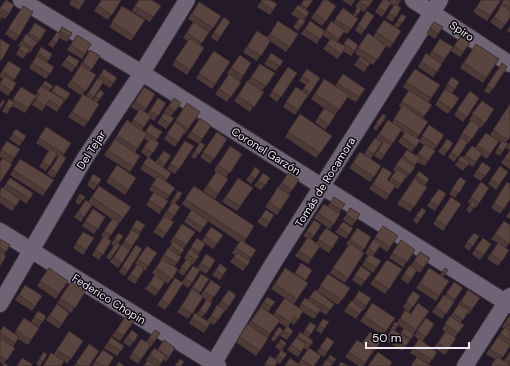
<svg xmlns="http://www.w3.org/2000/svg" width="510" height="366" font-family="'DM Sans',sans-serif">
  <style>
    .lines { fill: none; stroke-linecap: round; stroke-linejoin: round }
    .minor-casing { stroke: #39333e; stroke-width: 18 }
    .minor { stroke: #6f6475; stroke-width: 16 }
    .wall { fill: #4d3a37; fill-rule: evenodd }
    .building { fill: #594440; stroke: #3e302d }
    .labels { text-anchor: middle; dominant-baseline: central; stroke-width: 3; stroke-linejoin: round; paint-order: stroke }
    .street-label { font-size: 11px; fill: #efe9f4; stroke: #0a060c }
  </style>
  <rect width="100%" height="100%" fill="#231928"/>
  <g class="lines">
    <defs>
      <g id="minor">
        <path d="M21,0l121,73 368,232"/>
        <path d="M413,0l97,64"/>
        <path d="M0,231l218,135"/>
        <path d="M0,304l85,-146 57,-85 45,-73"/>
        <path d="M212,366l60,-101 168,-265"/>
        <path d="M465,366l45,-70"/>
      </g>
    </defs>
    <!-- minor casing -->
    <use href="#minor" class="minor-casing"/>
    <!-- minor -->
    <use href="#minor" class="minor"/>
  </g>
  <!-- wall -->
  <g class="wall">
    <path d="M6,0l3,14 -4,5 -3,-2 -2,3v-12z"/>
    <path d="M71,0h14l-6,10 -10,-6z"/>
    <path d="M101,0h20l-13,20 -14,-9z"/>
    <path d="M138,0l23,6 -11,16 -18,-11z"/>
    <path d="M262,0l15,4 -7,11 -13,-8z"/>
    <path d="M304,0h9l-7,10 3,2 -5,8 1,1 -7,10 -5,-4 6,-8 -8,-5 7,-9 2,1z"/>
    <path d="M323,0l13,6 -14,20 -11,-8z"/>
    <path d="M342,0h13l-4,6z"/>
    <path d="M360,0h13l-9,12 -3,-2 -5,7 2,2 -11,15 -3,-2 -7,10 6,4 5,-8 7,13 -4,5 -8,-5 -5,8 -15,-10 7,-9 -8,-5 -5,9 -16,-10 9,-13 15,10 6,-10 2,2 10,-15 10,7 4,-7 -2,-1z"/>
    <path d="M383,0h4l2,2 1,-2h11l-3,5 3,3 -9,14 -6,-4 8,-12 -3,-2 -9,13 -7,-5z"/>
    <path d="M481,0h20l-14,21 -14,-9z"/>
    <path d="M504,0h6v17l-9,13 -11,-8 10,-14 -1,-1z"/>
    <path d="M199,2l22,14 -21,29 4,3 -17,27 -15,-10 16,-24 -5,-3 10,-16 -5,-3z"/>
    <path d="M23,6l-4,30 -4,5 -10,-7z"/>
    <path d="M119,11l15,25 -3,5 -22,-14z"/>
    <path d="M367,11l7,5 -13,19 -6,-5z"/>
    <path d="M402,14l4,3 -8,11 -4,-2z"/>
    <path d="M224,17l6,5 -13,20 -6,-5z"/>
    <path d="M384,20l17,11 -11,17 -4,-2 -13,19 -3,-2 -6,9 -10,-7 6,-8 -5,-4 9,-15 9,-1z"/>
    <path d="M278,21l20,13 -12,18 -16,-11 -13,20 -14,-9 14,-21 10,7z"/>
    <path d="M434,22l9,5 -8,12 -9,-6z"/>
    <path d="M35,23l5,17 -4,5v-1l-6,9 -2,-1 -5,7 -7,-5 4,-7 -2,-1 8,-12 1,1z"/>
    <path d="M510,26v7l-3,-2z"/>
    <path d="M62,27l10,6 -5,9 -7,-4 -7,10 -5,-3 9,-13 1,1z"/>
    <path d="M77,35l14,9 -9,15 -15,-9z"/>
    <path d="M461,36l9,7 -10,14 -9,-6z"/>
    <path d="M440,39l13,8 -20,30 -15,-10 8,-14 3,2z"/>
    <path d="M476,44l23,15 -16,24 -23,-15z"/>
    <path d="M41,47l11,7 -5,8 7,5 -8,12 -17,-11z"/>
    <path d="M90,50l10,6 -10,15 6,4 -13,19 3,2 9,-13 9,-14 13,9 -7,10 -8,-5 -10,17h1l7,-10 4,3 -7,10 -9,19 -4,5 -16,-10 14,-21 -15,-10z"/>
    <path d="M214,51l16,11 -18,27 -16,-11z"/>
    <path d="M271,53l12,8 -7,10 -12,-7z"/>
    <path d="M69,55l10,6 -7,11 -11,-7z"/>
    <path d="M240,55l11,8 -11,18 1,1 -14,20 -12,-8 14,-20 -2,-1z"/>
    <path d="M9,61l12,8 -8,12 3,2 -8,13 -8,-6v-7l3,-4 -3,-2v-3z"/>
    <path d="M502,63l5,4 -18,27 -5,-3z"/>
    <path d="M260,64l15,9 -13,18 -12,21 -16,-11z"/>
    <path d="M288,67l9,6 -20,29 -8,-6z"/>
    <path d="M307,69l13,9 -25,37 -12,-8 13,-20 6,4 4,-6 -7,-4z"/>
    <path d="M415,69l25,16 -12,18 4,2 -9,13 5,4 -11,16 3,2 9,-15 15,10 -10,15 -6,11 -3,5 -8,-4 -11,17 -1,-1 -7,11 -4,-2 -8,13 -17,-11 11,-17 9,9 6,-9 -2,-2 14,-20 9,6 8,-11 -5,-3 -7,10 -14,-10 6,-9 -3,-2 -20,29 -7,-4 8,-13 -1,-1 -10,17 10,7 -11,16 -21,-14 11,-16 4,2 11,-16h1l12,-18 4,3 9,-15 -2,-2 10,-15 -6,-4z"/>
    <path d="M343,74l22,15 -9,13 -9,-5 -22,33 -10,-8 9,-14 -13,-9 13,-20 11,7z"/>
    <path d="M452,77l7,5 -7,11 7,5 -11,16 -13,-9z"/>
    <path d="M45,81l8,5 -4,5 2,1 5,-7 14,8 -13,19 -11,-7 -4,6 -10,-6 4,-6 -1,-1 -10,15 -13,-7 -5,8 -5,-3 7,-12 3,2 9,-14 14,9z"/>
    <path d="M144,87l11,7 -11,18 3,2 11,-16 8,5 -12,18 -4,-3 -8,12 3,2 5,-8 12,8 -6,9 3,2 -10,15 -8,-6 7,-11 -4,-3 -9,14 5,4 -10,16 -26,-17 23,-35 4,3 8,-11 -8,-5z"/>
    <path d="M470,91l9,7 -16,24 -9,-7z"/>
    <path d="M174,98l7,5 -10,13 -7,-4z"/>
    <path d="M482,101l3,22 -4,5 -1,-1 -12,17 -1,-1 -13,19 -6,-5 12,-18 -1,-1 11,-17 -1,-1z"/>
    <path d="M187,103l13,9 -15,22 -1,-1 -9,14 -11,-8z"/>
    <path d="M510,104v33l-4,6 2,1 -8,12 -5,-3 6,-11 -11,-7z"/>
    <path d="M164,113l10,5 -8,11 -9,-6z"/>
    <path d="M300,114l32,22 -16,22 -31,-21z"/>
    <path d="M383,114l3,2 -10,15 -3,-3z"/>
    <path d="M200,118l11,8 -12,18 -12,-7z"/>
    <path d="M46,127l25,16 -8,13 -6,17 -3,5 -7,-4 11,-17 -2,-1 -10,15 -7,-4 10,-16 -13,-8z"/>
    <path d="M16,129l7,12 -4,5 -10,-7z"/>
    <path d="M217,132l10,7 -17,25 -10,-7z"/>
    <path d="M486,133l13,8 -12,18 -6,-4 -8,12 -5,-3 -5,7 -8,-6 6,-9 3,1 8,-11 3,2z"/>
    <path d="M447,139l6,4 -9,13 -6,-4z"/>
    <path d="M7,141l13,8 -9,14 1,1 -12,19v-21l3,-4 -2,-1 -1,2v-7z"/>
    <path d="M185,141l9,5 -19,28 -8,-5z"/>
    <path d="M200,142l5,3 -10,14 -4,-2z"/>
    <path d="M510,142v27l-9,-6 9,-13 -4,-2z"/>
    <path d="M230,146l12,8 -16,23 2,2 -13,20 -12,-8 13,-19 -2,-2z"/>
    <path d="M164,151l7,5 -8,12 8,5 -5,8 3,15 -3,4 2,1 -9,13 -13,-9 8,-12 -5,-3 7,-11 -16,-10 8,-12 7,5z"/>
    <path d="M482,162l9,6 -10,13 -8,-5z"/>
    <path d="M17,164l29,27 -3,5 -33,-21z"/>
    <path d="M117,165l19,13 -11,17 -19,-13z"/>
    <path d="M500,166l8,6 -12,18 -8,-6z"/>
    <path d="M255,167l5,4 -9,13 -5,-4z"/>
    <path d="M419,171l10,8 -5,7 3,1 -17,25 -13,-8z"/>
    <path d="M263,173l7,5 -9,12 -7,-4z"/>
    <path d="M288,173l11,7 -10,14 1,1 -13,20 -12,-8z"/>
    <path d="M93,174l8,5 -7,11 -7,-5z"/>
    <path d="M460,177l6,4 -11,17 -6,-4z"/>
    <path d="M10,178l20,21 -4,5 -6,-5 -8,12 -12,-8v-13l3,-2z"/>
    <path d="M238,178l15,10 -16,23 -15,-9z"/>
    <path d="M481,182l8,6 -13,20 -2,-1 -4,6 -4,-3 4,-6 -2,-2z"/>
    <path d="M507,182l3,17 -10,15 -9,-6z"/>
    <path d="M99,186l32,21 -23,32 3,2 -12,19 -7,-5 11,-17 -2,-2 11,-17 -20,-14 -11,17 -7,-5 12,-17 2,2z"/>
    <path d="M194,186l60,40 -10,16 12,8 -7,11h1l-7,10 -13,-9 5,-7 -3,-2 7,-11 -31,-21 -8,12 -16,-11 7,-12 -9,-6z"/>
    <path d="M439,189l7,5 -11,17 -8,-5z"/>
    <path d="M178,191l4,2 -7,11 5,3 -9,13 3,2 -11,16 -10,-6 11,-16h-1l8,-12 -1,-1z"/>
    <path d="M80,194l5,3 -6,8 -4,-3z"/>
    <path d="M334,197l11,7 -6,9 1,1 -10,15 -16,-11 10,-14 4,2z"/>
    <path d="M451,197l10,7 -18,27 -10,-7z"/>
    <path d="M350,208l10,6 -8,12 -9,-6z"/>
    <path d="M422,208l4,3 -9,13 -4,-3z"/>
    <path d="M93,209l12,8 -11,17 -12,-8z"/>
    <path d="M266,210l8,5 -8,13 -9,-6z"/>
    <path d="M510,211v8l-4,-2z"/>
    <path d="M137,220l8,5 -6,10h1l-22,33 -8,-6 20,-29 -1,-1z"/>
    <path d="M314,220l7,5 -10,15 5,3 10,-15 13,9 -10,16 -9,-6 -12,17 -13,-8 12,-18 -4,-2z"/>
    <path d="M504,221l6,21 -4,6 3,2 -11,16 -11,-7 11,-16 -7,-4z"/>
    <path d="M343,222l10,6 -7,11 -11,-7z"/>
    <path d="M182,224l13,8 -11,16v1l-4,7 1,1 -7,10 4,2 -10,15 -3,-2 -10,14 -10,-7 10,-14 -3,-2 9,-13h-1l12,-17 -2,-1z"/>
    <path d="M383,226l15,10 -11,16 -7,-5 -7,9 8,5 -8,12 -11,-8 6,-9 -3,-3z"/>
    <path d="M211,227l12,8 -10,14 -11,-8z"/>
    <path d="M357,228l14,9 -9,15 2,1 -19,30 -15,-10 18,-27 -2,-2z"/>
    <path d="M83,232l11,6 -11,17 -10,-7z"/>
    <path d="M118,233l5,3 -5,8 2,1 -10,15 -4,-3 8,-11 -3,-2z"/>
    <path d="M474,233l5,3 -10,15 -5,-4z"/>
    <path d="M197,238l8,6 -7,11 1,1 -6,9 -1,-1 -9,12 -5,-4 8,-12 -2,-2z"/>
    <path d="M483,238l8,6 -11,16 -8,-6z"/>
    <path d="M0,239l10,6 -6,10 -4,11z"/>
    <path d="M401,240l14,10 -12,17 -14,-9z"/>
    <path d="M136,245l6,4 -17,27 -6,-4z"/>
    <path d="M147,246l10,7 -12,18 -1,-1 -9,14 -8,-5 9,-14 -1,-1z"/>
    <path d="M420,252l10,6 -10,15 -3,-2 -9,13 -7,-5 9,-14h1z"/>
    <path d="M206,254l4,15 -4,5 -9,-6z"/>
    <path d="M387,260l15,9 -17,25 -15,-10z"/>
    <path d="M301,263l11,7 -7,11 3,2 -14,21 -23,-15 14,-21 9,6z"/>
    <path d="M220,264l7,5 -7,11 -8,-5z"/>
    <path d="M193,266l-1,17 -4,5 -5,-4 -18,26 -8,-5 18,-27 7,4z"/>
    <path d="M361,266l10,7 -10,13 -9,-6z"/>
    <path d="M49,268l10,26 -3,5 -19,-13z"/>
    <path d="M429,268l11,7 5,-7 3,2 -5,7 6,4 -13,20 -20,-13z"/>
    <path d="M201,274l8,5 -10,15 2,1 10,-15 10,7 -10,14 1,2 -10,15 8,5 -6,10 -15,-10 6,-10 2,1 9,-14 -3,-3 -15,22 -11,-7 13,-19 -1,-1z"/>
    <path d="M328,274l22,14 -12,17 -21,-14z"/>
    <path d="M71,282l14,10 -14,21 -14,-10z"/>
    <path d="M454,282l9,6 -21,31 -10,-7 12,-17 1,1z"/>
    <path d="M25,285l17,11 -10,15 -17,-11z"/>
    <path d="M229,290l7,5 -10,16 -1,-1 -11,15 -7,-4z"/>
    <path d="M315,290l19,14 -8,11 -6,-4 -6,8 -11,-7 -9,13 -3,-3 -3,5 5,4 -6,9 -7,-4 6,-9 -8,-5 -22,34 -20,-14 31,-45 8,5 -7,10 5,3 12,-17 14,10 6,-10 3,2z"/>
    <path d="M468,290l12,8 -11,16 -2,-1 -7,10 4,2 -9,12 1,1 -11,17 -11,-7 11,-16 -3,-3z"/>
    <path d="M359,291l12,7 -8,13 -1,-1 -6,9 -12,-8 7,-10 1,1z"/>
    <path d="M413,291l7,5 -11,16 -6,-5z"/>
    <path d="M372,303l23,15 -12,18 -23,-15z"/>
    <path d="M57,304l12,9 -10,16 -13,-9z"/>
    <path d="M405,310l5,4 19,-3 -27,40 -17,-11 6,-10 -1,-1 2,-2 3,-5 2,1zM398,325l6,4 -4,5 -5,-3z"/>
    <path d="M38,311l8,5 -7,11 -8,-5z"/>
    <path d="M510,315v14l-1,1 1,1v15l-9,13 3,2 6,-9v14l-15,-7 -9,-5 18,-26 -2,-1z"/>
    <path d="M126,316l8,5 -14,20 -8,-5z"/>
    <path d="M24,318l15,10 -11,17 -10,-6 -5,8 2,1 -11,15 -1,1 -3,-2v-31l14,3z"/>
    <path d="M426,318l8,6 -12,18 -8,-6z"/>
    <path d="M323,319l6,3 -8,12 -5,-4z"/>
    <path d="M310,322l6,4 -8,12 5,3 -6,9 -3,-2 -6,9 -11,-7 9,-12 4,-6 3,2z"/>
    <path d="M279,327l4,3 -9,12 -3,-3z"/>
    <path d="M132,330l6,5 -8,12 -7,-5z"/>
    <path d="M155,330l5,3 -9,14h-1l-12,17 -9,-6 12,-19 5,3z"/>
    <path d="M69,331l14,10 -16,23 -3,-3 -3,5h-18l8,-13 3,1z"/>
    <path d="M370,332l11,8 -9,15 -1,-1 -8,12h-4l-14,-9 12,-17 5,3z"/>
    <path d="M111,337l13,9 -7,10 -13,-8z"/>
    <path d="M327,337l7,5 -10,15 -7,-5z"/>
    <path d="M281,339l5,4 -4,7 5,4 -7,10 -3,-2 -2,4h-11l6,-10 5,3 5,-8 -5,-4z"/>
    <path d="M419,339l18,13 -8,12 -19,-11z"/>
    <path d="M164,340l11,8 -9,14 -2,-2 -5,6h-15l3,-5 -1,-1 8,-12 3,2z"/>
    <path d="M89,344v22h-15z"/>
    <path d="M309,348l5,18h-29l13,-2z"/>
    <path d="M103,350l5,16h-16z"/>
    <path d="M44,352l3,3 -7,11h-1l-3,-2z"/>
    <path d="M330,355l6,4 -5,7h-9z"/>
  </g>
  <!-- building -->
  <g class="building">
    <path d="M6,0l8,5 -5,9 -9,-6z"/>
    <path d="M75,0h10l-3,5z"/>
    <path d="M102,0h19l-9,15 -14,-9z"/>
    <path d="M139,0h13l9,6 -8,11 -18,-11z"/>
    <path d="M262,0h8l7,4 -4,6 -12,-8z"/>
    <path d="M304,0h9l-6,8 -6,-4z"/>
    <path d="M324,0h3l9,6 -10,15 -11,-8z"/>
    <path d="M360,0h13l-5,7 -9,-5z"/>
    <path d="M383,0h4l4,3 -6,9 -7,-5z"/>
    <path d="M396,0h5l-1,2z"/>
    <path d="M481,0h20l-11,16 -13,-9z"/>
    <path d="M504,0h6v8l-8,-6z"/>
    <path d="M199,2l22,14 -8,12 -21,-14z"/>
    <path d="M395,4l6,4 -5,9 -7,-4z"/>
    <path d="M298,5l11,7 -3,5 -11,-8z"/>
    <path d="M502,5l8,6v6l-5,8 -11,-8z"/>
    <path d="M23,6l10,6 -14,24 -11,-7z"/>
    <path d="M122,6l23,14 -11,16 -22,-14z"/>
    <path d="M359,6l3,2 -4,6 -3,-2z"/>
    <path d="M343,8l15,11 -7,10 -16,-10z"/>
    <path d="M367,11l7,5 -9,14 -7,-5z"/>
    <path d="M0,13l3,2 -3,5z"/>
    <path d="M402,14l4,3 -4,6 -5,-2z"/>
    <path d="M224,17l6,5 -10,15 -6,-5z"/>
    <path d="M300,18l5,3 -3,5 -5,-4z"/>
    <path d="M384,20l17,11 -8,12 -17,-11z"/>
    <path d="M278,21l20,13 -8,13 -20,-13z"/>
    <path d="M310,21l15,10 -5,8 -15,-10z"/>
    <path d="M331,21l14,9 -6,9 -13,-9z"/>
    <path d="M194,22l15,10 -7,11 -15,-10z"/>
    <path d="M434,22l9,5 -5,7 -8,-6z"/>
    <path d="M35,23l11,7 -6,10 -11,-7z"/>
    <path d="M62,27l10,6 -2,4 -10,-6z"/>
    <path d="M257,31l14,9 -10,16 -14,-9z"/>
    <path d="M57,32l4,3 -5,8 -4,-3z"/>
    <path d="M368,33l18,13 -9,14 -19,-12z"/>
    <path d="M26,34l11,8 -4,6 -11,-7z"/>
    <path d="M77,35l14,9 -6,10 -14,-9z"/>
    <path d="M461,36l9,7 -7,9 -9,-6z"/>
    <path d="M190,38l14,10 -14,22 -15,-10z"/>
    <path d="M331,38l15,9 -5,7 -14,-10z"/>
    <path d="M348,38l10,7 -3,6 -11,-7z"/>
    <path d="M0,39l10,6 -9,16 -1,-1z"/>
    <path d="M440,39l13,8 -9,12 -12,-8z"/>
    <path d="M476,44l23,15 -13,19 -22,-15z"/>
    <path d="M22,45l8,4 -3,5 -8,-5z"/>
    <path d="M41,47l11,7 -3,6 -11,-7z"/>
    <path d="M90,50l10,6 -8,13 -9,-6z"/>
    <path d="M214,51l16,11 -15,22 -16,-11z"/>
    <path d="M271,53l12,8 -3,5 -12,-7z"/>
    <path d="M426,53l16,11 -5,8 -16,-10z"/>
    <path d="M69,55l10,6 -3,6 -11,-7z"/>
    <path d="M240,55l11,8 -8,13 -12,-8z"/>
    <path d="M37,56l17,11 -4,7 -18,-11z"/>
    <path d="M360,57l10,6 -2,4 -10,-7z"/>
    <path d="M9,61l12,8 -6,10 -13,-8z"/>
    <path d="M502,63l5,4 -14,22 -6,-3z"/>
    <path d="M260,64l15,9 -9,13 -15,-9z"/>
    <path d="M81,65l15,10 -10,16 -15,-10z"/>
    <path d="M288,67l9,6 -16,24 -9,-6z"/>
    <path d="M104,69l13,9 -4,5 -12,-8z"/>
    <path d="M307,69l13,9 -10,15 -6,-5 5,-8 -7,-4z"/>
    <path d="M415,69l25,16 -9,13 -25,-16z"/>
    <path d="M229,74l12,8 -10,15 -12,-8z"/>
    <path d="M343,74l22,15 -6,8 -22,-14z"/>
    <path d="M5,76l11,7 -4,8 -12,-8z"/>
    <path d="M452,77l7,5 -4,7 -8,-5z"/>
    <path d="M98,78l6,3 -10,16 -6,-4z"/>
    <path d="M324,79l25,16 -10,15 -24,-16z"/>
    <path d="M45,81l8,5 -2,3 -8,-5z"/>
    <path d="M247,81l17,11 -10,15 -16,-11z"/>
    <path d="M56,85l14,8 -4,7 -14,-9z"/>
    <path d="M41,86l23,14 -4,7 -11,-7 -4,6 -9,-6 4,-6 -3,-2z"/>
    <path d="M21,87l15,9 -8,12 -15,-9z"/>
    <path d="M144,87l11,7 -9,15 -11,-7z"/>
    <path d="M296,87l12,8 -10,15 -12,-8z"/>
    <path d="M445,89l14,9 -7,11 -14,-9z"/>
    <path d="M100,90l4,3 -4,6 -5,-2z"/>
    <path d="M409,90l23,15 -8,11 -22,-15z"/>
    <path d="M470,91l9,7 -12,19 -10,-7z"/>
    <path d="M83,94l16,10 -11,18 -16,-10z"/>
    <path d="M158,98l8,5 -8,13 -8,-5z"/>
    <path d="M174,98l7,5 -6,8 -7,-4z"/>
    <path d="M9,99l5,4 -4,6 -5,-3z"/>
    <path d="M3,100l2,1 -5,8v-5z"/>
    <path d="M482,101l12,8 -9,14 -13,-9z"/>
    <path d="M187,103l13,9 -12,17 -12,-9z"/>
    <path d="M510,104v33l-2,3 -15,-10z"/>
    <path d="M403,105l25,17 -9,13 -25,-16z"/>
    <path d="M325,108l10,7 -6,10 -11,-8z"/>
    <path d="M140,109l11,7 -7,11 -11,-7z"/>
    <path d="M164,113l10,5 -4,6 -9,-6z"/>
    <path d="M300,114l32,22 -12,17 -32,-21z"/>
    <path d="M383,114l3,2 -6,10 -4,-3z"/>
    <path d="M200,118l11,8 -9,13 -11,-7z"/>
    <path d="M127,120l20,14 -10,15 -20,-14z"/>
    <path d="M388,120l14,9 -9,14 -14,-9z"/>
    <path d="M471,120l9,6 -8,13 -10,-6z"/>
    <path d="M175,122l11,8 -8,12 -11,-8z"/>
    <path d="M150,124l12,8 -5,7 -11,-7z"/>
    <path d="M429,125l15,10 -7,11 -15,-10z"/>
    <path d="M46,127l25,16 -7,11 -25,-16z"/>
    <path d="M16,129l10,7 -3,5 -11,-7z"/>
    <path d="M406,131l14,9 -4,7 -14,-10z"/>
    <path d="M217,132l10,7 -13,20 -11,-7z"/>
    <path d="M486,133l13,8 -9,13 -13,-9z"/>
    <path d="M461,137l7,5 -10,15 -7,-5z"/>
    <path d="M151,138l8,5 -6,10 -9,-6z"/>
    <path d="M375,138l7,4 -8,12 -7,-4z"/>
    <path d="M115,139l25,17 -7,11 -25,-17z"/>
    <path d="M447,139l6,4 -5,8 -6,-4z"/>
    <path d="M7,141l13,8 -6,9 -13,-8z"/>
    <path d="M185,141l9,5 -15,23 -9,-5z"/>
    <path d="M384,141l7,4 -7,10 -6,-4z"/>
    <path d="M502,141l6,3 -5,7 -5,-3z"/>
    <path d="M200,142l5,3 -6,9 -4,-2z"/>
    <path d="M425,144l10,7 -7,10 -10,-7z"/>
    <path d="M230,146l12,8 -12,19 -12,-8z"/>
    <path d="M472,146l10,7 -6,9 -11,-7z"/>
    <path d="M50,149l7,5 -7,12 -8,-4z"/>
    <path d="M407,150l13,8 -5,7 -12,-9z"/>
    <path d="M510,150v12l-5,-4z"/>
    <path d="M164,151l7,5 -6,8 -7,-5z"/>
    <path d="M360,152l21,14 -7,11 -21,-14z"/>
    <path d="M60,154l6,4 -9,15 -6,-4z"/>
    <path d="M461,156l9,6 -3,4 -9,-6z"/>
    <path d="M148,157l23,16 -4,6 -24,-15z"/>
    <path d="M3,158l9,6 -11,17h-1v-19z"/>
    <path d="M401,158l14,9 -5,7 -14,-9z"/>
    <path d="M20,159l34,21 -8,11 -33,-21z"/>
    <path d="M482,162l9,6 -6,8 -8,-5z"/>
    <path d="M117,165l19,13 -8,12 -19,-13z"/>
    <path d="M500,166l8,6 -9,13 -8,-6z"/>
    <path d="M255,167l5,4 -5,8 -5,-4z"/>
    <path d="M383,167l9,6 -5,7 9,5 -7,10 -16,-11z"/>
    <path d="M397,169l10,6 -6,9 -10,-6z"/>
    <path d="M217,171l11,8 -10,15 -11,-8z"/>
    <path d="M419,171l10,8 -3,4 -10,-7z"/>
    <path d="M263,173l7,5 -5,7 -7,-4z"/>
    <path d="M288,173l11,7 -7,10 -10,-7z"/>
    <path d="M93,174l8,5 -3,6 -8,-5z"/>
    <path d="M158,176l17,12 -6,8 -17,-11z"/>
    <path d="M460,177l6,4 -7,12 -7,-4z"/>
    <path d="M10,178l23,15 -3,6 -24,-15z"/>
    <path d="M238,178l15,10 -13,18 -14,-9z"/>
    <path d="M414,179l13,8 -13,20 -13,-8z"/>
    <path d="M481,182l8,6 -10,15 -8,-6z"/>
    <path d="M507,182l3,2v15l-6,10 -10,-6z"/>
    <path d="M99,186l32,21 -8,11 -31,-21z"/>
    <path d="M194,186l60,40 -8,13 -61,-40z"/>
    <path d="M2,187l18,12 -4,7 -16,-10v-5z"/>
    <path d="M278,187l12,8 -10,15 -11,-8z"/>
    <path d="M439,189l7,5 -8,12 -8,-5z"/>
    <path d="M178,191l4,2 -4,7 -4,-2z"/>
    <path d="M154,192l14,9 -5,8 -14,-9z"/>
    <path d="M80,194l5,3 -2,3 -5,-3z"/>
    <path d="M334,197l11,7 -4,6 -11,-7z"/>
    <path d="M451,197l10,7 -15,22 -10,-7z"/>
    <path d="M86,200l6,5 -8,12 -6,-5z"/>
    <path d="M472,201l4,3 -2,4 -4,-3z"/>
    <path d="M173,202l7,5 -6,9 -7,-5z"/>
    <path d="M324,204l16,10 -6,10 -16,-11z"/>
    <path d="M350,208l10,6 -4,7 -10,-6z"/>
    <path d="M422,208l4,3 -6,8 -4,-3z"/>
    <path d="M93,209l12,8 -7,12 -13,-8z"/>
    <path d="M192,210l16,11 -5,7 -16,-11z"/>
    <path d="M266,210l8,5 -5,8 -8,-6z"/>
    <path d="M164,216l10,6 -8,11 -9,-6z"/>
    <path d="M113,218l6,5 -8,12 -7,-4z"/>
    <path d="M137,220l8,5 -5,7 -8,-5z"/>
    <path d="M314,220l7,5 -7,11 -7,-5z"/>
    <path d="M504,221l6,4v17l-1,2 -14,-10z"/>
    <path d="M343,222l10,6 -4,6 -10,-7z"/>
    <path d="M182,224l13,8 -9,13 -12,-8z"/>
    <path d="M383,226l15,10 -8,11 -15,-10z"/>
    <path d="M211,227l12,8 -6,9 -12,-8z"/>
    <path d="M326,228l13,9 -7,11 -14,-9z"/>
    <path d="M357,228l14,9 -7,12 -14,-9z"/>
    <path d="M132,230l8,5 -8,11 -8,-5z"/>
    <path d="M83,232l11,6 -8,12 -10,-7z"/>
    <path d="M118,233l5,3 -4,6 -4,-3z"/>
    <path d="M474,233l5,3 -6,10 -6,-4z"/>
    <path d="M104,236l7,5 -8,14 -8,-5z"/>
    <path d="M308,237l12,9 -9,13 -12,-8z"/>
    <path d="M197,238l8,6 -5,8 -9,-5z"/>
    <path d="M483,238l8,6 -7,11 -9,-6z"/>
    <path d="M0,239l10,6 -4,7 -6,-4z"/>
    <path d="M374,239l7,5 -6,9 -7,-5z"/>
    <path d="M241,240l15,10 -5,8 -15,-10z"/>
    <path d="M401,240l14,10 -8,12 -15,-9z"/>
    <path d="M173,241l11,8 -2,4 -11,-7z"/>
    <path d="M116,243l4,2 -7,10 -3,-3z"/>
    <path d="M350,243l14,10 -16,25 -15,-10z"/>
    <path d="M498,243l11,7 -7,11 -11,-7z"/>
    <path d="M122,244l8,6 -8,13 -8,-6z"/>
    <path d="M136,245l6,4 -14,22 -6,-4z"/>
    <path d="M147,246l10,7 -9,13 -10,-7z"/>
    <path d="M168,248l13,9 -4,6 -13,-8z"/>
    <path d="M190,249l9,7 -3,4 -9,-7z"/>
    <path d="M0,252l6,4 -6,10z"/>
    <path d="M420,252l10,6 -7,10 -9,-7z"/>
    <path d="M237,253l13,8 -3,5 -13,-9z"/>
    <path d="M206,254l9,6 -5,9 -9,-6z"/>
    <path d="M370,254l11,7 -5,7 -11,-8z"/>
    <path d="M162,259l16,10 -6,10 -16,-11z"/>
    <path d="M187,259l5,4 -5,8 -6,-4z"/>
    <path d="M387,260l15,9 -13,20 -15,-10z"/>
    <path d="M301,263l11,7 -6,10 -11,-7z"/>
    <path d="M137,264l7,5 -6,10 -7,-5z"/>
    <path d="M220,264l7,5 -4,6 -7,-5z"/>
    <path d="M410,265l7,5 -6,9 -7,-5z"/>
    <path d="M193,266l7,4 -8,13 -7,-5z"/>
    <path d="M361,266l10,7 -6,8 -10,-6z"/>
    <path d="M49,268l19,13 -9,13 -19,-13z"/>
    <path d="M285,268l23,15 -11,16 -22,-15z"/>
    <path d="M429,268l20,13 -10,15 -19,-13z"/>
    <path d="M445,268l3,2 -3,4 -3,-2z"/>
    <path d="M201,274l8,5 -9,13 -7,-5z"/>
    <path d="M328,274l22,14 -8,12 -22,-14z"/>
    <path d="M155,275l10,7 -6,9 -10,-7z"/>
    <path d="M175,278l8,5 -14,22 -8,-5z"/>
    <path d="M211,280l10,7 -7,10 -10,-6z"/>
    <path d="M71,282l14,10 -10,16 -15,-10z"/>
    <path d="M454,282l9,6 -8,11 -9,-5z"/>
    <path d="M25,285l17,11 -7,10 -16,-11z"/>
    <path d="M192,289l11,8 -11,17 -11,-7z"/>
    <path d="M229,290l7,5 -7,11 -8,-5z"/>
    <path d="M315,290l19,14 -4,6 -20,-13z"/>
    <path d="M468,290l12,8 -8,11 -11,-7z"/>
    <path d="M359,291l12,7 -5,8 -11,-8z"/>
    <path d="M413,291l7,5 -7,11 -7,-5z"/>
    <path d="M444,295l10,7 -8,12 -10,-7z"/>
    <path d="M267,297l8,5 -4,5 -7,-5z"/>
    <path d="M285,298l18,13 -5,9 -4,-3 -3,6 -16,-11z"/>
    <path d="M305,298l16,11 -4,5 -16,-10z"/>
    <path d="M207,299l5,4 -7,11 -5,-4z"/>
    <path d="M351,301l12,8 -4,5 -11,-8z"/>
    <path d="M372,303l23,15 -9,13 -22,-15z"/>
    <path d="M418,303l11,8 -13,19 -16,-11 5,-9 6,4z"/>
    <path d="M57,304l12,9 -7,11 -12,-9z"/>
    <path d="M459,304l10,6 -6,10 -10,-7z"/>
    <path d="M217,305l8,5 -7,10 -7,-4z"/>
    <path d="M261,307l19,13 -10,14 -19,-13z"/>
    <path d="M38,311l8,5 -3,6 -9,-5z"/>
    <path d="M195,313l15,10 -3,5 -15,-10z"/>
    <path d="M510,315v10l-4,-3z"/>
    <path d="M126,316l8,5 -11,15 -7,-5z"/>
    <path d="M450,316l14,9 -6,8 -13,-9z"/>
    <path d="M24,318l15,10 -8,12 -15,-10z"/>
    <path d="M426,318l8,6 -8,13 -9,-6z"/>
    <path d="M323,319l6,3 -5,7 -5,-4z"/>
    <path d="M310,322l6,4 -5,8 -6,-4z"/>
    <path d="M395,322l4,2 -2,3 -4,-3z"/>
    <path d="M248,324l20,14 -8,13 -21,-14z"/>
    <path d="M3,326l16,11 -4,6 -15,-10v-1z"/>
    <path d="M287,326l6,5 -3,4 -6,-4z"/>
    <path d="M279,327l4,3 -5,7 -4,-3z"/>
    <path d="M505,327l5,4v9l-10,-6z"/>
    <path d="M404,328l10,6 -3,5 -10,-6z"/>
    <path d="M392,329l18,11 -4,6 -18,-11z"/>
    <path d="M132,330l6,5 -4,7 -7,-5z"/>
    <path d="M155,330l5,3 -6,9 -5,-4z"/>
    <path d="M69,331l14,10 -12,18 -14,-9z"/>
    <path d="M446,331l10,7 -8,12 -10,-7z"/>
    <path d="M300,332l13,9 -2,4 -13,-8z"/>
    <path d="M370,332l11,8 -6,10 -12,-8z"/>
    <path d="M111,337l13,9 -3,5 -13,-8z"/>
    <path d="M327,337l7,5 -7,10 -7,-5z"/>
    <path d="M498,337l12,8v1l-7,11 -13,-8z"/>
    <path d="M0,338l15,10 -8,12 -7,-5z"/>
    <path d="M296,338l10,6 -5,8 -10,-7z"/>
    <path d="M141,339l10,6 -10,14 -9,-6z"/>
    <path d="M281,339l5,4 -1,3 -6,-4z"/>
    <path d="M419,339l18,13 -5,8 -19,-12z"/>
    <path d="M164,340l11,8 -6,9 -11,-8z"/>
    <path d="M357,340l16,11 -8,12 -16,-11z"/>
    <path d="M89,344l10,7 -10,15h-9l-4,-3z"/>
    <path d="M154,348l12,8 -5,7 -11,-8z"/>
    <path d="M309,348l12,8 -7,10h-2l-11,-7z"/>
    <path d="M103,350l11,7 -6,9h-5l-8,-5z"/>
    <path d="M281,350l6,4 -4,5 -5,-4z"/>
    <path d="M44,352l3,3 -4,6 -4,-2z"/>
    <path d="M378,352l14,10 -2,4h-22z"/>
    <path d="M510,352v10l-4,-3z"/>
    <path d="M51,353l13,8 -3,5h-15l-2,-1z"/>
    <path d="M330,355l6,4 -2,3 -6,-4z"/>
    <path d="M270,356l8,5 -3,5h-6l-4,-2z"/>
    <path d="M417,357l14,9h-20z"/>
    <path d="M497,357l13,8v1h-19z"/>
    <path d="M22,358l10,6 -1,2h-14z"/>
    <path d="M290,358l11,8h-16z"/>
    <path d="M180,359l4,3 -3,4h-6z"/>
    <path d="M148,360l8,6h-12z"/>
    <path d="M326,360l6,4 -1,2h-7l-1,-1z"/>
    <path d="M119,362l5,4h-8z"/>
    <path d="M341,362l7,4h-10z"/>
    <path d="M4,363l5,3h-7z"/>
  </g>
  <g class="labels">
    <!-- street labels -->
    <g class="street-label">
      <text transform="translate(462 31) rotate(34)">Spiro</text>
      <text transform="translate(91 150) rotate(-57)">Del Tejar</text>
      <text transform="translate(266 151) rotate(32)">Coronel Garzón</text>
      <text transform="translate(325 182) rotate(-58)">Tomás de Rocamora</text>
      <text transform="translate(109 299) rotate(32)">Federico Chopin</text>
    </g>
  </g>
  <!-- scale -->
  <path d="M366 342v6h103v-6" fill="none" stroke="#efe9f4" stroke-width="2"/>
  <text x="372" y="342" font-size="12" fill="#efe9f4" stroke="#0a060c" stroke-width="3" paint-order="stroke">50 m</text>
</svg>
